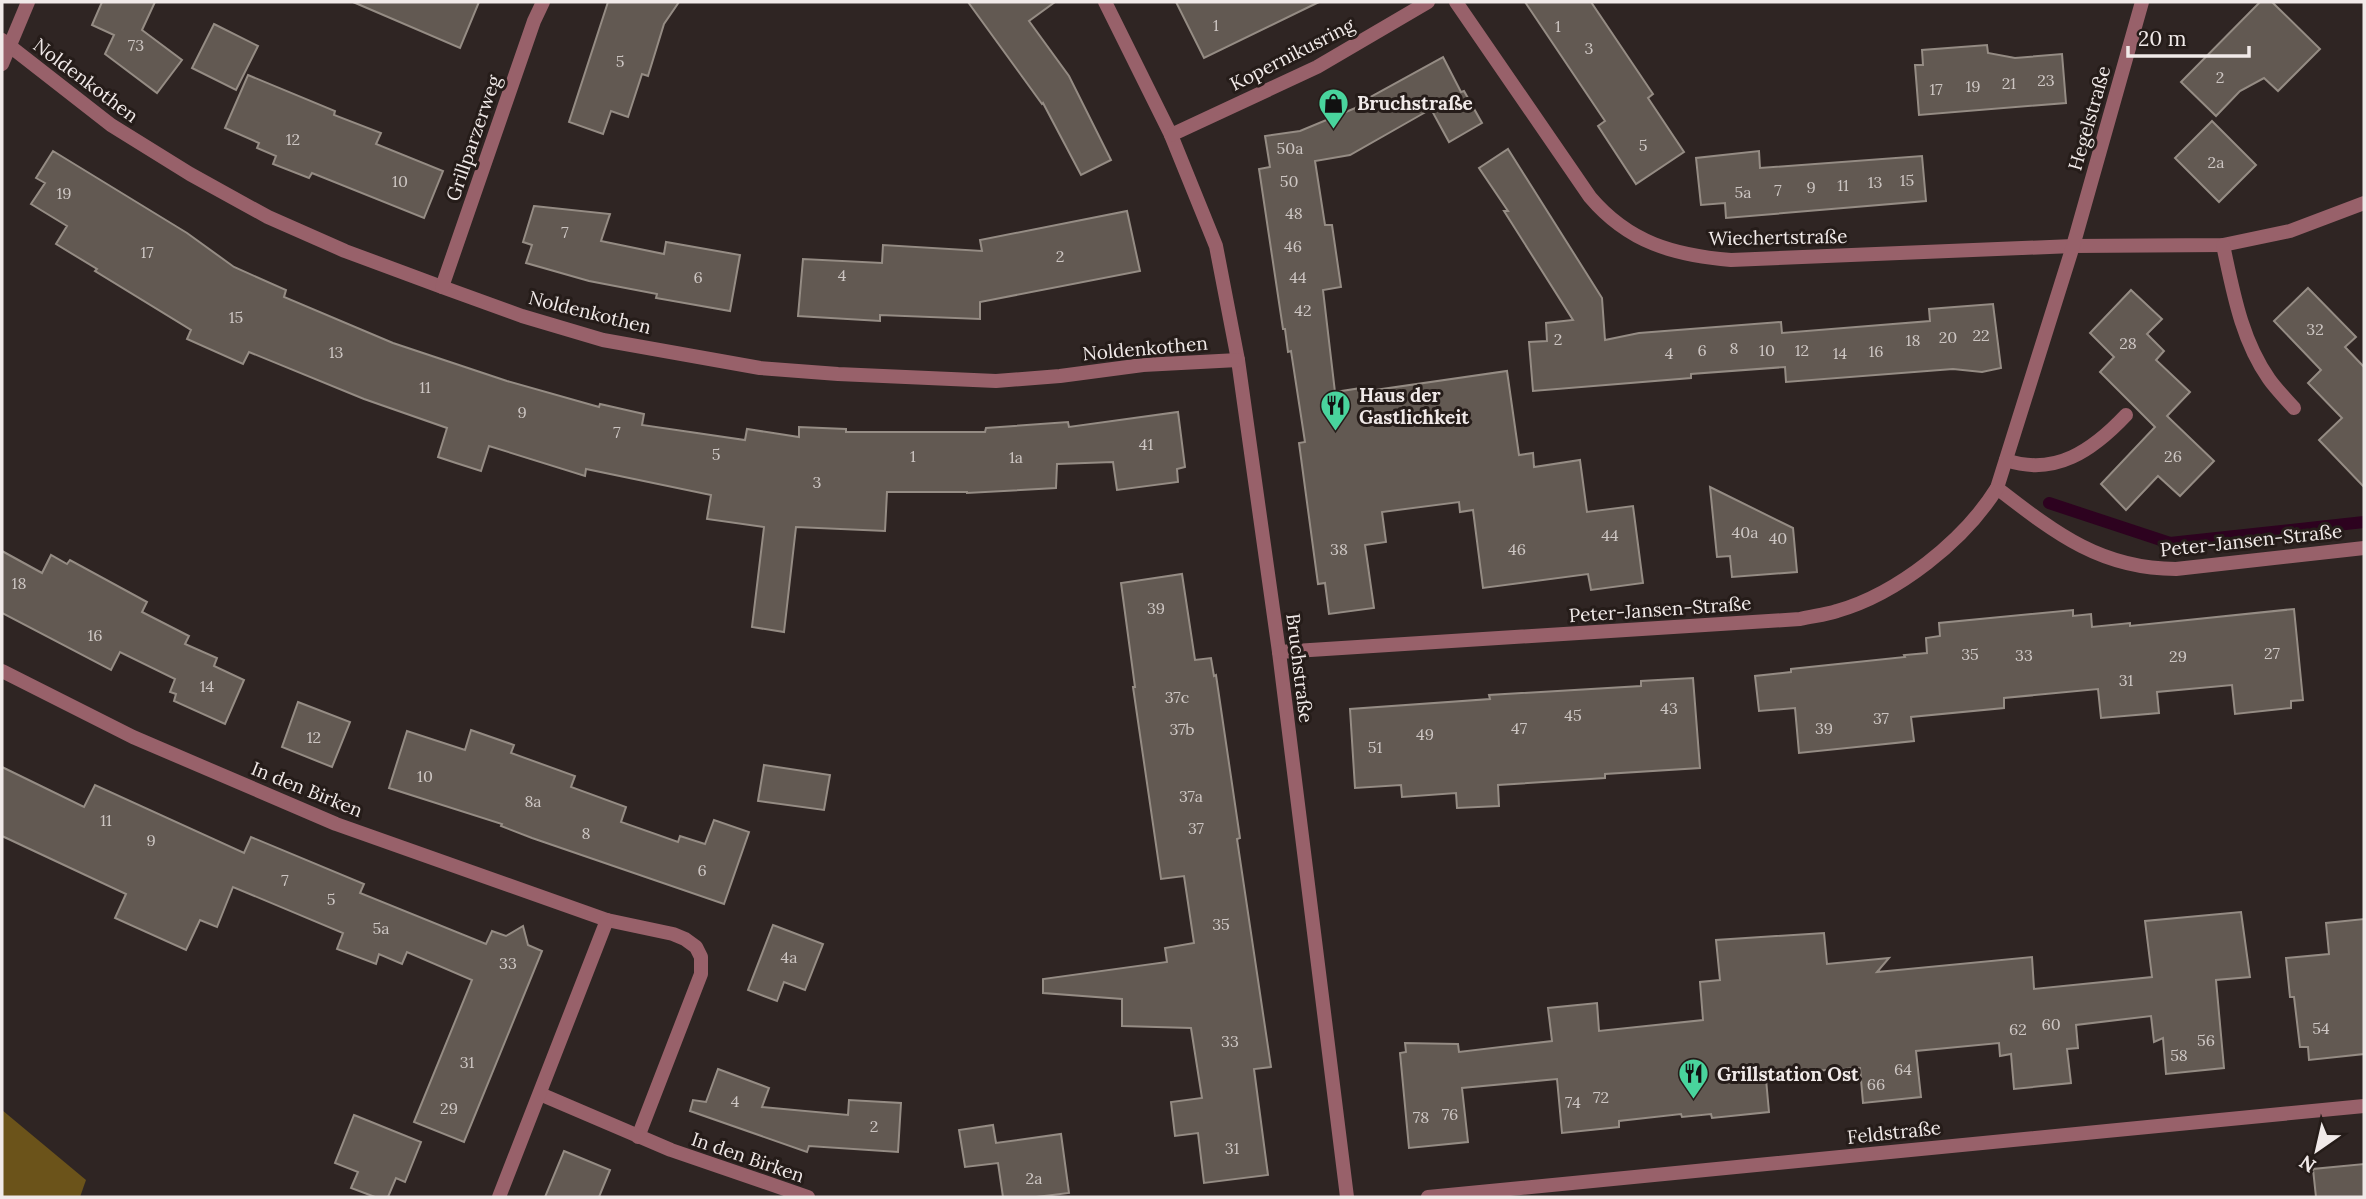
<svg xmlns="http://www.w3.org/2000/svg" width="2366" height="1199" font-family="Lora,serif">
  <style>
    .forest { fill: #6b531a }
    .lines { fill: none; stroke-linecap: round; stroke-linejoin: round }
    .stream { stroke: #2d021f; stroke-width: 12 }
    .building { fill: #625952; stroke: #958c84; stroke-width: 2 }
    .service { stroke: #98616a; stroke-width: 14 }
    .minor { stroke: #98616a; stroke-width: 14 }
    .labels { text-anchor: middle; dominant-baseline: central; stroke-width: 6; stroke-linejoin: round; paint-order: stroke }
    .number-label { font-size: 16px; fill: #cdc6c3 }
    .street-label { font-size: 19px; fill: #f1eae9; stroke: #251c19 }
    .poi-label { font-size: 19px; font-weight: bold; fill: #f1eae9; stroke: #251c19; text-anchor: start }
  </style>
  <rect width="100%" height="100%" fill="#2f2523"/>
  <!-- forest -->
  <path class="forest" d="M2,1110l84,70 -6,17h-78z"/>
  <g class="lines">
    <!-- stream -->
    <path class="stream" d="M2049,503l121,40 194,-21"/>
  </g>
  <!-- building -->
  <g class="building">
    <path d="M102,2h53l-13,28 40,30 -25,33 -52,-39 9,-19 -22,-10z"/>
    <path d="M353,2h126l-19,46z"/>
    <path d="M608,2h71l-15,22 -16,52 -6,-2 -14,43 -17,-6 -8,23 -34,-12z"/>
    <path d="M968,2h87l-26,19 40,55 42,84 -30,15 -38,-72 -1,1z"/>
    <path d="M1176,2h143l-115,56z"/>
    <path d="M1525,2h66l62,92 -5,4 36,54 -48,32 -38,-58 7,-5z"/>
    <path d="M2260,2h12l48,47 -42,42 -14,-13 -24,13 -24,25 -35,-34z"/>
    <path d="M214,24l44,22 -22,44 -44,-22z"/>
    <path d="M1987,45l1,8 27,5 47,-4 4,49 -147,12 -4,-50h8l-1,-15z"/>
    <path d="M1443,57l18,35 3,-1 18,32 -33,19 -18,-33 -81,46 -35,6 10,64h7l9,62 -18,3 12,102 26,-4v4l146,-21 12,84 14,-2 1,14 46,-7 7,52 46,-6 10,77 -52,7 -3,-16 -105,14 -10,-78 -13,2 -1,-10 -77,10 4,30 -21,3 9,63 -45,6 -4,-31 -7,1 -19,-141 6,-1 -14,-91 -3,1 -3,-23h-2l-24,-160 11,-2 -5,-31 35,-5 65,-27 -2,-3z"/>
    <path d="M248,75l87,36 -1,4 47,18 -5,11 67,27 -19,47 -112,-45 -3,5 -36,-14 3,-8 -19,-8 2,-5 -34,-15z"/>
    <path d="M2212,121l44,44 -37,37 -44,-44z"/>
    <path d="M1508,149l94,149 3,42 34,-7 142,-11 1,11 148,-12 -1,-12 64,-5 8,64 -19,4 -29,-3 -167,13 -1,-15 -94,7v4l-158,13 -4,-49 18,-1 -1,-18 27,-3 -69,-109h4l-29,-43z"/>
    <path d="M53,151l134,82 47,34 52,23 -2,7 109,46 114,38 92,26 1,-3 44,10 -2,11 103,15 2,-11 52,8v-10l47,2v3h139l1,-4 82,-6 1,5 109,-15 7,55 -8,2 1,13 -61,8 -4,-28 -56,2 -1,24 -89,5v-1h-80l-2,39 -89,-4 -12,105 -32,-5 12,-100 -57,-8 4,-24 -125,-26 -1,7 -96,-30 -8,25 -25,-8 -18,-6 9,-29 -83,-29 -115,-47 -6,12 -56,-25 4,-9 -96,-59 2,-2 -41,-25 11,-18 -36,-22 14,-21 -9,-5z"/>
    <path d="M1759,151l1,17 162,-12 4,45 -200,17 -1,-15 -24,2 -5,-47z"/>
    <path d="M534,206l76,8 -9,27 63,13 2,-12 74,13 -10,56 -74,-13 1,-4 -68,-13 -63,-18 6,-18 -9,-3z"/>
    <path d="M1127,211l13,60 -160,31v17l-100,-4v6l-82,-5 5,-57 79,4 1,-18 99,6 -2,-11z"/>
    <path d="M2308,288l48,49 -11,10 19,20v120l-45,-47 23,-22 -34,-35 13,-13 -47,-49z"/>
    <path d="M2131,290l31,29 -15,15 17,17 -8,9 34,32 -23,24 47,45 -34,35 -22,-20 -32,34 -25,-26 54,-57 -55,-55 14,-15 -24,-24z"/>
    <path d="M1710,487l83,41 4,44 -65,5 -2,-21 -13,1z"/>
    <path d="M2,551l40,22 9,-18 16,9 3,-4 77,42 -5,10 47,24 -4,8 32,14 -3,8 30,14 -19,44 -51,-23 2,-7 -6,-2 5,-13 -55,-27 -9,18 -109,-57z"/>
    <path d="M1182,574l13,86 16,-2 3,18 2,-1 24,163 -3,1 34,228 -17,2 14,106 -64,8 -6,-50 -23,3 -4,-34 31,-4 -11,-70 -69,-2v-27l-79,-6v-14l124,-17 -2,-14 29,-5 -10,-67 -23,3 -28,-192h2l-14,-104z"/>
    <path d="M2294,609l9,91 -12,1v7l-56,6 -3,-29 -75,7 2,21 -58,5 -3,-29 -94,9v10l-93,9 3,24 -115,12 -4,-45 -36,3 -4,-35 36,-4v-3l114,-12 -1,-2 23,-2 -1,-15 14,-2 -1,-13 134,-13v6l18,-2 1,13 38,-4v3z"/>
    <path d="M1693,678l7,90 -95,6v4l-107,7 1,21 -42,2 -1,-15 -54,4 -1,-12 -46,3 -5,-79 140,-10 -1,-4 152,-9v-5z"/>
    <path d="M298,702l52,20 -18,45 -50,-20z"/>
    <path d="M471,730l43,15 -3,8 64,23 -4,11 55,20 -5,15 57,20 2,-6 25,8 9,-24 35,12 -25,72 -192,-66 -31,-12 1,-2 -113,-36 18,-57 58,19z"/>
    <path d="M764,765l66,10 -6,35 -66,-9z"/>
    <path d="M2,767l82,40 11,-22 149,68 7,-16 113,47 -4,9 126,51 6,-13 14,5 17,-10 5,19 14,6 -78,191 -50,-20 58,-142 -65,-28 -5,12 -23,-10 -3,10 -39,-15 6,-16 -110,-46 -16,40 -17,-7 -14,30 -71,-32 11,-24 -124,-58z"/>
    <path d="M2241,912l9,65 -34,3 8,88 -58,6 -3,-36 -9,4 -3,-26 -75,9 2,23 -11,1 4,34 -57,6 -3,-35 -11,2 -1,-13 -83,8 5,46 -58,6 -3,-35 -65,4 1,4 -30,3 3,33 -57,6 -1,-4 -29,3 -1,-3 -62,7v6l-57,6 -5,-54 -95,9 6,54 -59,6 -9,-95 6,-1 -1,-9 53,1 1,8 93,-11 -4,-33 49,-5 2,28 104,-11 -3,-38 20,-2 -4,-40 108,-7 3,31 62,-6 -12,14 155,-15 2,32 118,-12 -7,-56z"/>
    <path d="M2364,919v135l-55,6 -1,-13h-8l-6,-50h-4l-4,-39 43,-4 -3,-31z"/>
    <path d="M773,925l50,19 -18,46 -21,-8 -7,19 -29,-11z"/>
    <path d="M718,1069l51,19 -7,19 86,8 1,-15 52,3 -3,49 -89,-6 -2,6 -117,-41 3,-11 13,2z"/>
    <path d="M354,1115l67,27 -16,40 -9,-4 -8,19h-13l-24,-9 7,-16 -23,-9z"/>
    <path d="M993,1125l3,18 65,-9 8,59 -33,4h-33l-5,-34 -33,4 -6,-37z"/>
    <path d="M564,1151l46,19 -11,27h-54z"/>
    <path d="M2364,1164v33h-48l-3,-28z"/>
  </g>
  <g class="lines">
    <!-- service -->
    <path class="service" d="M2006,460c49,17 87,-10 120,-45"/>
    <!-- minor -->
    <g class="minor">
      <path d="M1105,2l66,133 45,111 22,114 41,292 68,545"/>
      <path d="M1456,2l134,195c39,46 84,58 141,63l342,-14 150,-1 67,-14 74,-28"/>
      <path d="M2,40l109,85 79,49 78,43 77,34 97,36 80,29 81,24 157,28 78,6 158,7 64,-5 83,-11 95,-5"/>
      <path d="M2,64l26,-62"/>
      <path d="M1171,135l146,-68 111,-65"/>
      <path d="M2223,245c10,46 18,94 46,134 7,10 17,20 25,29"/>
      <path d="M442,287l92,-266 9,-19"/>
      <path d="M1997,488c57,44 103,81 179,81l188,-21"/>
      <path d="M1279,652l521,-33c12,-3 25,-4 37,-8 60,-17 127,-70 160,-123l76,-242 69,-244"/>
      <path d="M2,671l131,66 203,87 271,96 66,14 12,5 11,8 5,10v17l-63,163"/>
      <path d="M540,1094l131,56 137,47"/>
      <path d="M499,1197l108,-277"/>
      <path d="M1428,1197l936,-91"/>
    </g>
  </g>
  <!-- icons -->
  <defs>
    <symbol id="shop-pin" viewBox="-11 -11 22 30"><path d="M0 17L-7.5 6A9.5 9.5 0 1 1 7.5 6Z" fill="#49d49d" stroke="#251c19"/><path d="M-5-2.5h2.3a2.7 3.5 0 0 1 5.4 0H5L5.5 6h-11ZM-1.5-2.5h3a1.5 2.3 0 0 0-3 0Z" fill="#111"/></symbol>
    <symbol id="restaurant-pin" viewBox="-11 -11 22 30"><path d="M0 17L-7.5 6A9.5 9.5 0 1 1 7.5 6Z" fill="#49d49d" stroke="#251c19"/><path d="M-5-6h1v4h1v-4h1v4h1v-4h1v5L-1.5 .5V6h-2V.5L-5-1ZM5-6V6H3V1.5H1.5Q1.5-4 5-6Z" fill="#111"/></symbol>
  </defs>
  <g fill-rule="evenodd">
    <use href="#shop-pin" x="1316" y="86" width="35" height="47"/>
    <use href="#restaurant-pin" x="1318" y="388" width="35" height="47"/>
    <use href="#restaurant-pin" x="1676" y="1056" width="35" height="47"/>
  </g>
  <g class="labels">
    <!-- number labels -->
    <g class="number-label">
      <text x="1216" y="25">1</text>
      <text x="1558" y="26">1</text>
      <text x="136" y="45">73</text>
      <text x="1589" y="48">3</text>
      <text x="620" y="61">5</text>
      <text x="2220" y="77">2</text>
      <text x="2046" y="80">23</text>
      <text x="2009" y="83">21</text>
      <text x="1973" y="86">19</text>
      <text x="1936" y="89">17</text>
      <text x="293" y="139">12</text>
      <text x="1643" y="145">5</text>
      <text x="1290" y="148">50a</text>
      <text x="2216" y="162">2a</text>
      <text x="1907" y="180">15</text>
      <text x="400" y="181">10</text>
      <text x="1289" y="181">50</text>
      <text x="1875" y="182">13</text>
      <text x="1843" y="185">11</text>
      <text x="1811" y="187">9</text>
      <text x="1778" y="190">7</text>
      <text x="1743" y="192">5a</text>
      <text x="64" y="193">19</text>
      <text x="1294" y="213">48</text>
      <text x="565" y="232">7</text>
      <text x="1293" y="246">46</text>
      <text x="147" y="252">17</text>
      <text x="1060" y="256">2</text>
      <text x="842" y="275">4</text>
      <text x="698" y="277">6</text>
      <text x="1298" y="277">44</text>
      <text x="1303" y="310">42</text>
      <text x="236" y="317">15</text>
      <text x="2315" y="329">32</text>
      <text x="1981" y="335">22</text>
      <text x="1948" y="337">20</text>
      <text x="1558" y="339">2</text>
      <text x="1913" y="340">18</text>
      <text x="2128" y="343">28</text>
      <text x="1734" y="348">8</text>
      <text x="1702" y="350">6</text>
      <text x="1767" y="350">10</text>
      <text x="1802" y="350">12</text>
      <text x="1876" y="351">16</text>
      <text x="336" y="352">13</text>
      <text x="1669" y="353">4</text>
      <text x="1840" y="353">14</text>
      <text x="425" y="387">11</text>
      <text x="522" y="412">9</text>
      <text x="617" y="432">7</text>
      <text x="1146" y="444">41</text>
      <text x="716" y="454">5</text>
      <text x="913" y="456">1</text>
      <text x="2173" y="456">26</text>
      <text x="1016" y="457">1a</text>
      <text x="817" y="482">3</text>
      <text x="1745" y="532">40a</text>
      <text x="1610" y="535">44</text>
      <text x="1778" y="538">40</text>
      <text x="1339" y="549">38</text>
      <text x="1517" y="549">46</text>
      <text x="19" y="583">18</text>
      <text x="1156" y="608">39</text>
      <text x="95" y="635">16</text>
      <text x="2272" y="653">27</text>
      <text x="1970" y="654">35</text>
      <text x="2024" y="655">33</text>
      <text x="2178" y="656">29</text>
      <text x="2126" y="680">31</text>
      <text x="207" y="686">14</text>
      <text x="1177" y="697">37c</text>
      <text x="1669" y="708">43</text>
      <text x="1573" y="715">45</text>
      <text x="1881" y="718">37</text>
      <text x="1519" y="728">47</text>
      <text x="1824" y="728">39</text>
      <text x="1182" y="729">37b</text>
      <text x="1425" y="734">49</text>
      <text x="314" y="737">12</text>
      <text x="1375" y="747">51</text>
      <text x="425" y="776">10</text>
      <text x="1191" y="796">37a</text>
      <text x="533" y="801">8a</text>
      <text x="106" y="820">11</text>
      <text x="1196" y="828">37</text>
      <text x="586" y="833">8</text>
      <text x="151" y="840">9</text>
      <text x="702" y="870">6</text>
      <text x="285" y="880">7</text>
      <text x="331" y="899">5</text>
      <text x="1221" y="924">35</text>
      <text x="381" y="928">5a</text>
      <text x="789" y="957">4a</text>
      <text x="508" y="963">33</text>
      <text x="2051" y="1024">60</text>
      <text x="2321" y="1028">54</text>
      <text x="2018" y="1029">62</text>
      <text x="2206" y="1040">56</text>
      <text x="1230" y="1041">33</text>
      <text x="2179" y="1055">58</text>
      <text x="467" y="1062">31</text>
      <text x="1903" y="1069">64</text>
      <text x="1876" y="1084">66</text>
      <text x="1601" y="1097">72</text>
      <text x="735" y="1101">4</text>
      <text x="1573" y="1102">74</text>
      <text x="449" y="1108">29</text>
      <text x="1450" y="1114">76</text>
      <text x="1421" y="1117">78</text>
      <text x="874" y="1126">2</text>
      <text x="1232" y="1148">31</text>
      <text x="1034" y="1178">2a</text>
    </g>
    <!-- street labels -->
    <g class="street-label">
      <text transform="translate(1292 54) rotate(-27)">Kopernikusring</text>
      <text transform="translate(86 80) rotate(37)">Noldenkothen</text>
      <text transform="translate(2089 118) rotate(-74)">Hegelstraße</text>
      <text transform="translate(473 138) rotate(-71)">Grillparzerweg</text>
      <text transform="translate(1778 237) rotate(-1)">Wiechertstraße</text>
      <text transform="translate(590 312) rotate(14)">Noldenkothen</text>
      <text transform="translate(1145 348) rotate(-5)">Noldenkothen</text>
      <text transform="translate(2251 540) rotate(-6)">Peter-Jansen-Straße</text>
      <text transform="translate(1660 609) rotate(-4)">Peter-Jansen-Straße</text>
      <text transform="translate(1300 668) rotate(83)">Bruchstraße</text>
      <text transform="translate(307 789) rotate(22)">In den Birken</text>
      <text transform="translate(1894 1132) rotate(-6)">Feldstraße</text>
      <text transform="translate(748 1157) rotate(19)">In den Birken</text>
    </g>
    <!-- poi labels -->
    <g class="poi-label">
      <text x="1357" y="103">Bruchstraße</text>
      <text x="1359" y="395">Haus der<tspan x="1359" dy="22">Gastlichkeit</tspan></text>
      <text x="1717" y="1074">Grillstation Ost</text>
    </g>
  </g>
  <!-- border -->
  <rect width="2366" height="1199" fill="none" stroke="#f1eae9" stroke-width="7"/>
  <!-- north arrow -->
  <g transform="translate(2317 1150) rotate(214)" stroke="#251c19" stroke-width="5" paint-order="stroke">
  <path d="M0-5L12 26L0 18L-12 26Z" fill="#f1eae9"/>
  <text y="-10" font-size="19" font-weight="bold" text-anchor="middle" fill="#f1eae9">N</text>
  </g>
  <!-- scale -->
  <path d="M2128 46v10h121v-10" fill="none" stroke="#f1eae9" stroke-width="3.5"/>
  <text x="2138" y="46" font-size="21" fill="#f1eae9" stroke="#251c19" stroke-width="5" paint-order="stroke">20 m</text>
</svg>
